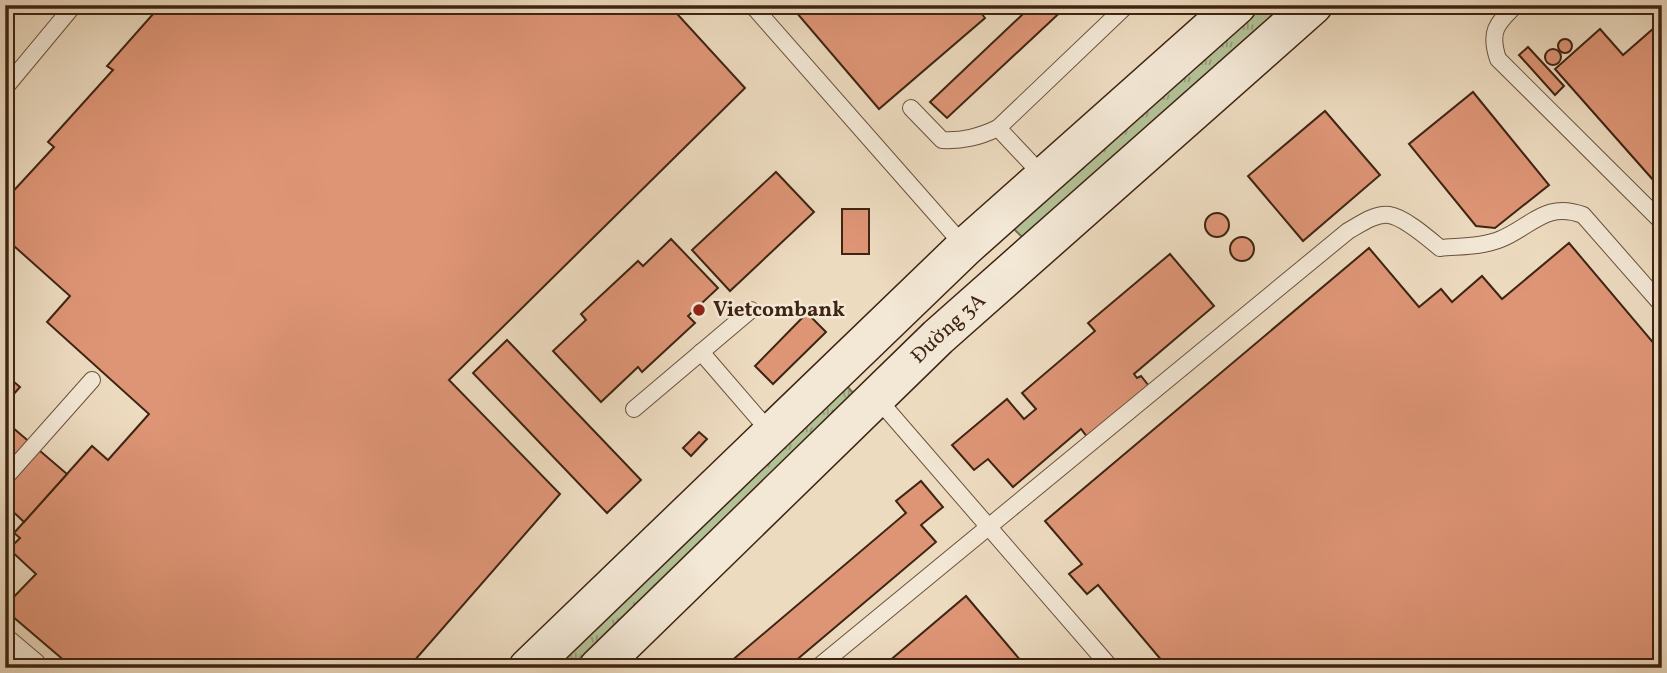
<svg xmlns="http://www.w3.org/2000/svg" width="1667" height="673" font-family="Vollkorn,serif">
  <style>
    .grass { fill: url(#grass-tufts); stroke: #787254; stroke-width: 2 }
    .building { fill: #de9576; stroke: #3e2412; stroke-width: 2 }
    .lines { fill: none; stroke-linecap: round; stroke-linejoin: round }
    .lane-casing { stroke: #6a523e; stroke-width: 18 }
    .street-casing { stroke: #6a523e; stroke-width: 34 }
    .secondary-casing { stroke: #3e2412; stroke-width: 41 }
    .lane { stroke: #f3e8d6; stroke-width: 16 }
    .street { stroke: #f3e8d6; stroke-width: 32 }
    .secondary { stroke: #f3e8d6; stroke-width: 38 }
    .poi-dot { fill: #8f2418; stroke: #f3e8d6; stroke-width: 2.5 }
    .labels { text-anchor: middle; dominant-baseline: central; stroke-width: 5; stroke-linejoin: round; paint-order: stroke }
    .poi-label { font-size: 21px; font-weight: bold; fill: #3e2412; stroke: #f3e8d6; text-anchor: start }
    .street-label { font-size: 21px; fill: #3e2412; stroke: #f3e8d6 }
  </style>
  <defs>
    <pattern id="grass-tufts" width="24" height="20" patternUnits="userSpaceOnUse" patternTransform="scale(1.75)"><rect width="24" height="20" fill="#b3c197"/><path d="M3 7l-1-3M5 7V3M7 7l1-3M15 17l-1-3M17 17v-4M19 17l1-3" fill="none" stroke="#939d7a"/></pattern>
  </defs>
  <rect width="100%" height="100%" fill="#eddbc0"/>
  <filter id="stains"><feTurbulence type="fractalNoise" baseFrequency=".00286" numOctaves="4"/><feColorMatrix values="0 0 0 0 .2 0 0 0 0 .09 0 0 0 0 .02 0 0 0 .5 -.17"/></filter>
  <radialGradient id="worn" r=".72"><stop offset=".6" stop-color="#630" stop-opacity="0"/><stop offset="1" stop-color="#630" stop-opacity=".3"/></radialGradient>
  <!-- grass -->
  <g class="grass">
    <path d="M1260,5h29l-264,235 -14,-14z"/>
    <path d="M845,384l10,11 -279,273h-25z"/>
  </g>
  <!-- building -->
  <g class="building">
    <path d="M161,5h508l76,83 -296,292 111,114 -152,174h-335l-68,-58v-4l31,-32 -27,-25 11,-11 -6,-5 78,-87 16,14 41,-46 -102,-92 23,-26 -65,-58v-25l3,-3 -3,-10 49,-53 -6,-5 65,-72 -6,-4z"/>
    <path d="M790,5h185l10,13 -106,91z"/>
    <path d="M1015,5h53l-121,113 -17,-16 93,-88z"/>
    <path d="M1662,21v169l-107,-121 45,-40 23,26z"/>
    <circle cx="1565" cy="46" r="7"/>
    <path d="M1528,47l36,39 -9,9 -36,-40z"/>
    <circle cx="1553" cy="57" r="8"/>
    <path d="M1473,92l76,93 -54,43 -19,-2 -67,-82z"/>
    <path d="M1325,111l55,64 -77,66 -55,-65z"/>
    <path d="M776,172l38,40 -84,79 -38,-41z"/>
    <rect x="842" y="209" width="27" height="45"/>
    <circle cx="1217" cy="225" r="12"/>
    <circle cx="1242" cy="249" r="12"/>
    <path d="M671,239l47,49 -30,28 7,7 -53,49 -4,-5 -37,35 -48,-51 33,-31 -5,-6 57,-53 5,5z"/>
    <path d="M1569,243l93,110v315h-494l-70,-83 -11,9 -18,-20 13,-10 -37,-43 324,-273 50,59 22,-18 11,13 30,-26 20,23z"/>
    <path d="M1170,254l44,52 -80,68 3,4 4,-2 8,10 -61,52 -7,-9 -68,58 -25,-28 -14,11 -22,-25 55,-46 17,20 12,-10 -14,-16 73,-62 -7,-8z"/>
    <path d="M807,313l19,19 -53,52 -18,-18z"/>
    <path d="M507,340l134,140 -34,33 -134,-140z"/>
    <path d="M5,374l15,13 -15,17z"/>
    <path d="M5,421l62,53 -43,48 -19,-18z"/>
    <path d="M699,432l8,7 -16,17 -8,-8z"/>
    <path d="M921,481l22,26 -22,18 15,17 -149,126h-64l183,-155 -10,-12z"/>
    <path d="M966,596l61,72h-146z"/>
  </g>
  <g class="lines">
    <defs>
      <g id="lane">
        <path d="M752,5l213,242"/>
        <path d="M1516,5c-20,19 -27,27 -18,54l164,163"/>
        <path d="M5,88l69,-83"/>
        <path d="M911,108l31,32c21,1 37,-3 56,-12l129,-123"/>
        <path d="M998,128l46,49"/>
        <path d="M701,352l70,81"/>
        <path d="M876,397l235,271"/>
        <path d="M634,409l117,-99"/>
        <path d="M5,478l87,-98"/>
        <path d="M817,668l531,-437c11,-6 27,-18 41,-16 15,2 39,23 51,33 20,-2 42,-1 61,-9 31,-13 45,-38 82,-24l79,90"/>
      </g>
      <path id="street" d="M5,646l26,22"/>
      <g id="secondary">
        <path d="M528,668l437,-421 272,-242"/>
        <path id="s1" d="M598,668l340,-331 375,-332"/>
      </g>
    </defs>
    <!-- lane casing -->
    <use href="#lane" class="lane-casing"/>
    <!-- street casing -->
    <use href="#street" class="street-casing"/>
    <!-- secondary casing -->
    <use href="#secondary" class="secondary-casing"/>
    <!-- lane -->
    <use href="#lane" class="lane"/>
    <!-- street -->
    <use href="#street" class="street"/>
    <!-- secondary -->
    <use href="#secondary" class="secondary"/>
  </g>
  <!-- markers -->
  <circle class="poi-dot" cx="699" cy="310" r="7"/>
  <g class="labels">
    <!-- poi labels -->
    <g class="poi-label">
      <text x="713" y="310">Vietcombank</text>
    </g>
    <!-- street labels -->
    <g class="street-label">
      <text stroke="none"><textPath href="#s1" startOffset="488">Đường 3A</textPath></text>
    </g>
  </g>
  <!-- margin -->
  <rect width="1667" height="673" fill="none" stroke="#eddbc0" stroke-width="28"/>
  <rect x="7" y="7" width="1653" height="659" fill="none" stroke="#3e2412" stroke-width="3.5"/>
  <rect x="14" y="14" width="1639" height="645" fill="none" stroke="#3e2412" stroke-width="2"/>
  <rect width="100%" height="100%" filter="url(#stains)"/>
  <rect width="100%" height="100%" fill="url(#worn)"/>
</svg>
